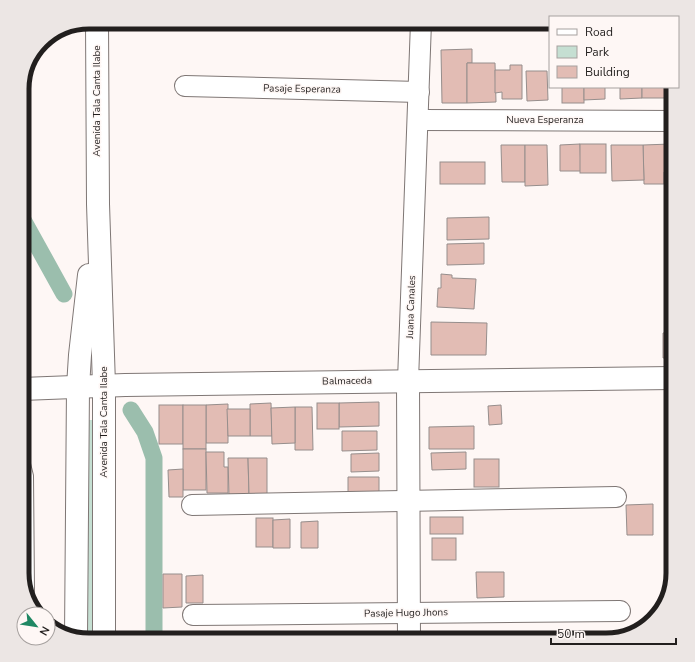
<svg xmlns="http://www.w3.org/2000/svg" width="695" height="662" font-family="'Nunito Sans',sans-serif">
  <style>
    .green { fill: #c5dfd2 }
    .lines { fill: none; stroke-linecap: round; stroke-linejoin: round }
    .canal { stroke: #9bbead; stroke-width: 17 }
    .building { fill: #e2bcb4; stroke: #968e8c }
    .service-casing { stroke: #7f7775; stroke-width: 12 }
    .minor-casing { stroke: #7f7775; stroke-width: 22 }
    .tertiary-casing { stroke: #7f7775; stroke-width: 24 }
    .service { stroke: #fff; stroke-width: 10 }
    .minor { stroke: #fff; stroke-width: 20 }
    .tertiary { stroke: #fff; stroke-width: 22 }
    .labels { text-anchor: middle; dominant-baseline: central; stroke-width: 3; stroke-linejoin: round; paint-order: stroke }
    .street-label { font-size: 10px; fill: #221f1e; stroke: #fef7f5 }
    .rim { fill: none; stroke: #221f1e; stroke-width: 5 }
  </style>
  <rect width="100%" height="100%" fill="#fef7f5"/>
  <!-- green -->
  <path class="green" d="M85,420h13v220l-14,-1z"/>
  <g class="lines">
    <!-- canal -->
    <g class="canal">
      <path d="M22,218l42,76"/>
      <path d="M131,410l14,22 9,26v182"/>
    </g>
  </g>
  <!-- building -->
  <g class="building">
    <path d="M472,49v14h-5v40h-25l-1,-53z"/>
    <path d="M467,63h28l1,39 -29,1z"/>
    <path d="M510,65h12v34h-20v-7l-7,1v-23h15z"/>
    <path d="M526,71h21l1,29 -21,1z"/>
    <rect x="562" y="87" width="22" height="16"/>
    <path d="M584,87h21v12l-21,1z"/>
    <path d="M620,87h22v11l-22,1z"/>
    <rect x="642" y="87" width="28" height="11"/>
    <path d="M580,144l1,27h-21v-26z"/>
    <rect x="580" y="144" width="26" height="29"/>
    <path d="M671,144l1,28h-8v12h-20l-1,-39z"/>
    <path d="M671,144h2v47h-1z"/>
    <path d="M501,145h24v37h-23z"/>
    <path d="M525,145h22l1,40 -23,1z"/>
    <path d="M611,145h32l1,35 -32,1z"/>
    <rect x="440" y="162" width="45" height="22"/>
    <path d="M489,217v22l-42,1v-22z"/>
    <path d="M484,243v21l-37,1v-21z"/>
    <path d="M441,274l11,1v3l24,1 -2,30 -37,-2 1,-19h3z"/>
    <path d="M431,322l56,1 -1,32h-55z"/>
    <path d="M673,332v25l-10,1v-25z"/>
    <path d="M379,402v24l-40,1v-24z"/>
    <path d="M271,403l1,33h-22v-32z"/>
    <rect x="317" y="403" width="22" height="26"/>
    <path d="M228,404v39h-22v-38z"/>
    <rect x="159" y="405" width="24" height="39"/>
    <rect x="183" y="405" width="23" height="44"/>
    <path d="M501,405l1,19 -13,1 -1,-19z"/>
    <path d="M295,407h17l1,43h-18z"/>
    <path d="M295,407v36l-23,1 -1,-36z"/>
    <path d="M227,409h23v27h-22z"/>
    <path d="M474,426v23h-45v-22z"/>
    <path d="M342,431h35v19l-35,1z"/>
    <rect x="183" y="449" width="23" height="41"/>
    <path d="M206,452h18v15h4v26h-21z"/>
    <path d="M466,452v17l-34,1 -1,-17z"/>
    <path d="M379,453v18l-28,1v-18z"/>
    <rect x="670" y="453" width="3" height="48"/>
    <path d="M228,458h20l1,38h-20z"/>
    <path d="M248,458h19v36h-18z"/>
    <rect x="474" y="459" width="25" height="28"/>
    <path d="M183,469v28h-14l-1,-27z"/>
    <path d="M348,477h31v17l-31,1z"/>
    <path d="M653,504v31h-26l-1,-30z"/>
    <rect x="430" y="517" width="33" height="17"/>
    <rect x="256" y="518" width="17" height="29"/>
    <path d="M290,519v29h-17v-28z"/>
    <path d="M318,521v27h-17v-26z"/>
    <rect x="432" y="538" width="24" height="22"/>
    <path d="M476,572h28v25l-27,1z"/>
    <path d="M163,574h19v33l-19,1z"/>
    <path d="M203,575v28h-17v-27z"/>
  </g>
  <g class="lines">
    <defs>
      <path id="service" d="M22,458l2,2 4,16 1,115"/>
      <g id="minor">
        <path d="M185,86l234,6"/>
        <path d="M418,120l255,1"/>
        <path d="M408,381l13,-359"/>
        <path d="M192,505l424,-8"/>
        <path d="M193,615l427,-4"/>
      </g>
      <g id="tertiary">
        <path d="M97,22l1,182 6,181v255"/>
        <path d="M408,381l1,259"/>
        <path d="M22,389l103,-4 548,-7"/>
        <path d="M76,637l2,-250 2,-32 9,-80"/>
      </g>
    </defs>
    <!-- service casing -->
    <use href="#service" class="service-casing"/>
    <!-- minor casing -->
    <use href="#minor" class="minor-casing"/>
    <!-- tertiary casing -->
    <use href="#tertiary" class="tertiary-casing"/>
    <!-- service -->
    <use href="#service" class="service"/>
    <!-- minor -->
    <use href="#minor" class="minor"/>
    <!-- tertiary -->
    <use href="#tertiary" class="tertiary"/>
  </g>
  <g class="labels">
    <!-- street labels -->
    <g class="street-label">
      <text transform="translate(302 89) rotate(1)">Pasaje Esperanza</text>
      <text transform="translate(97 101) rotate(-90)">Avenida Tala Canta Ilabe</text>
      <text x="545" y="120">Nueva Esperanza</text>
      <text transform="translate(411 307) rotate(-88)">Juana Canales</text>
      <text transform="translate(347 381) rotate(-1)">Balmaceda</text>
      <text transform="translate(104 422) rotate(-90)">Avenida Tala Canta Ilabe</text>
      <text transform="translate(406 613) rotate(-1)">Pasaje Hugo Jhons</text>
    </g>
  </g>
  <!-- crop -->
  <path d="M0 0H695V662H0ZM89 29H606A60 60 0 0 1 666 89V573A60 60 0 0 1 606 633H89A60 60 0 0 1 29 573V89A60 60 0 0 1 89 29Z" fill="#ece6e4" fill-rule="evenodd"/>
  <path class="rim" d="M89 29H606A60 60 0 0 1 666 89V573A60 60 0 0 1 606 633H89A60 60 0 0 1 29 573V89A60 60 0 0 1 89 29Z"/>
  <!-- legend -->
  <rect x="549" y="16" width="130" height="72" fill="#fef7f5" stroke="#a6a19f"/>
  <rect x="557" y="29" width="20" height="6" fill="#ffffff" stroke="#a6a19f"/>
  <text x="585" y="36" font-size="12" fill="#221f1e">Road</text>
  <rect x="557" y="46" width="20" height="12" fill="#c5dfd2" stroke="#a6a19f"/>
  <text x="585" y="56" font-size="12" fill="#221f1e">Park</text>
  <rect x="557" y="66" width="20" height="12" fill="#e2bcb4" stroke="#a6a19f"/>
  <text x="585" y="76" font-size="12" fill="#221f1e">Building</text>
  <!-- north arrow -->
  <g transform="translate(36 626) rotate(120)"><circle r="19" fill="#fef7f5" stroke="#a6a19f"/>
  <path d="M0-3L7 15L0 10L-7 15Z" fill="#1f8763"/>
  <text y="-6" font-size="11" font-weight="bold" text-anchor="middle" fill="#221f1e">N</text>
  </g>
  <!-- scale -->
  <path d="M551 638v6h125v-6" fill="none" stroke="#221f1e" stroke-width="2"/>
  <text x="557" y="638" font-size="12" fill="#221f1e" stroke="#fef7f5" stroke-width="3" paint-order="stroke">50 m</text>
</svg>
